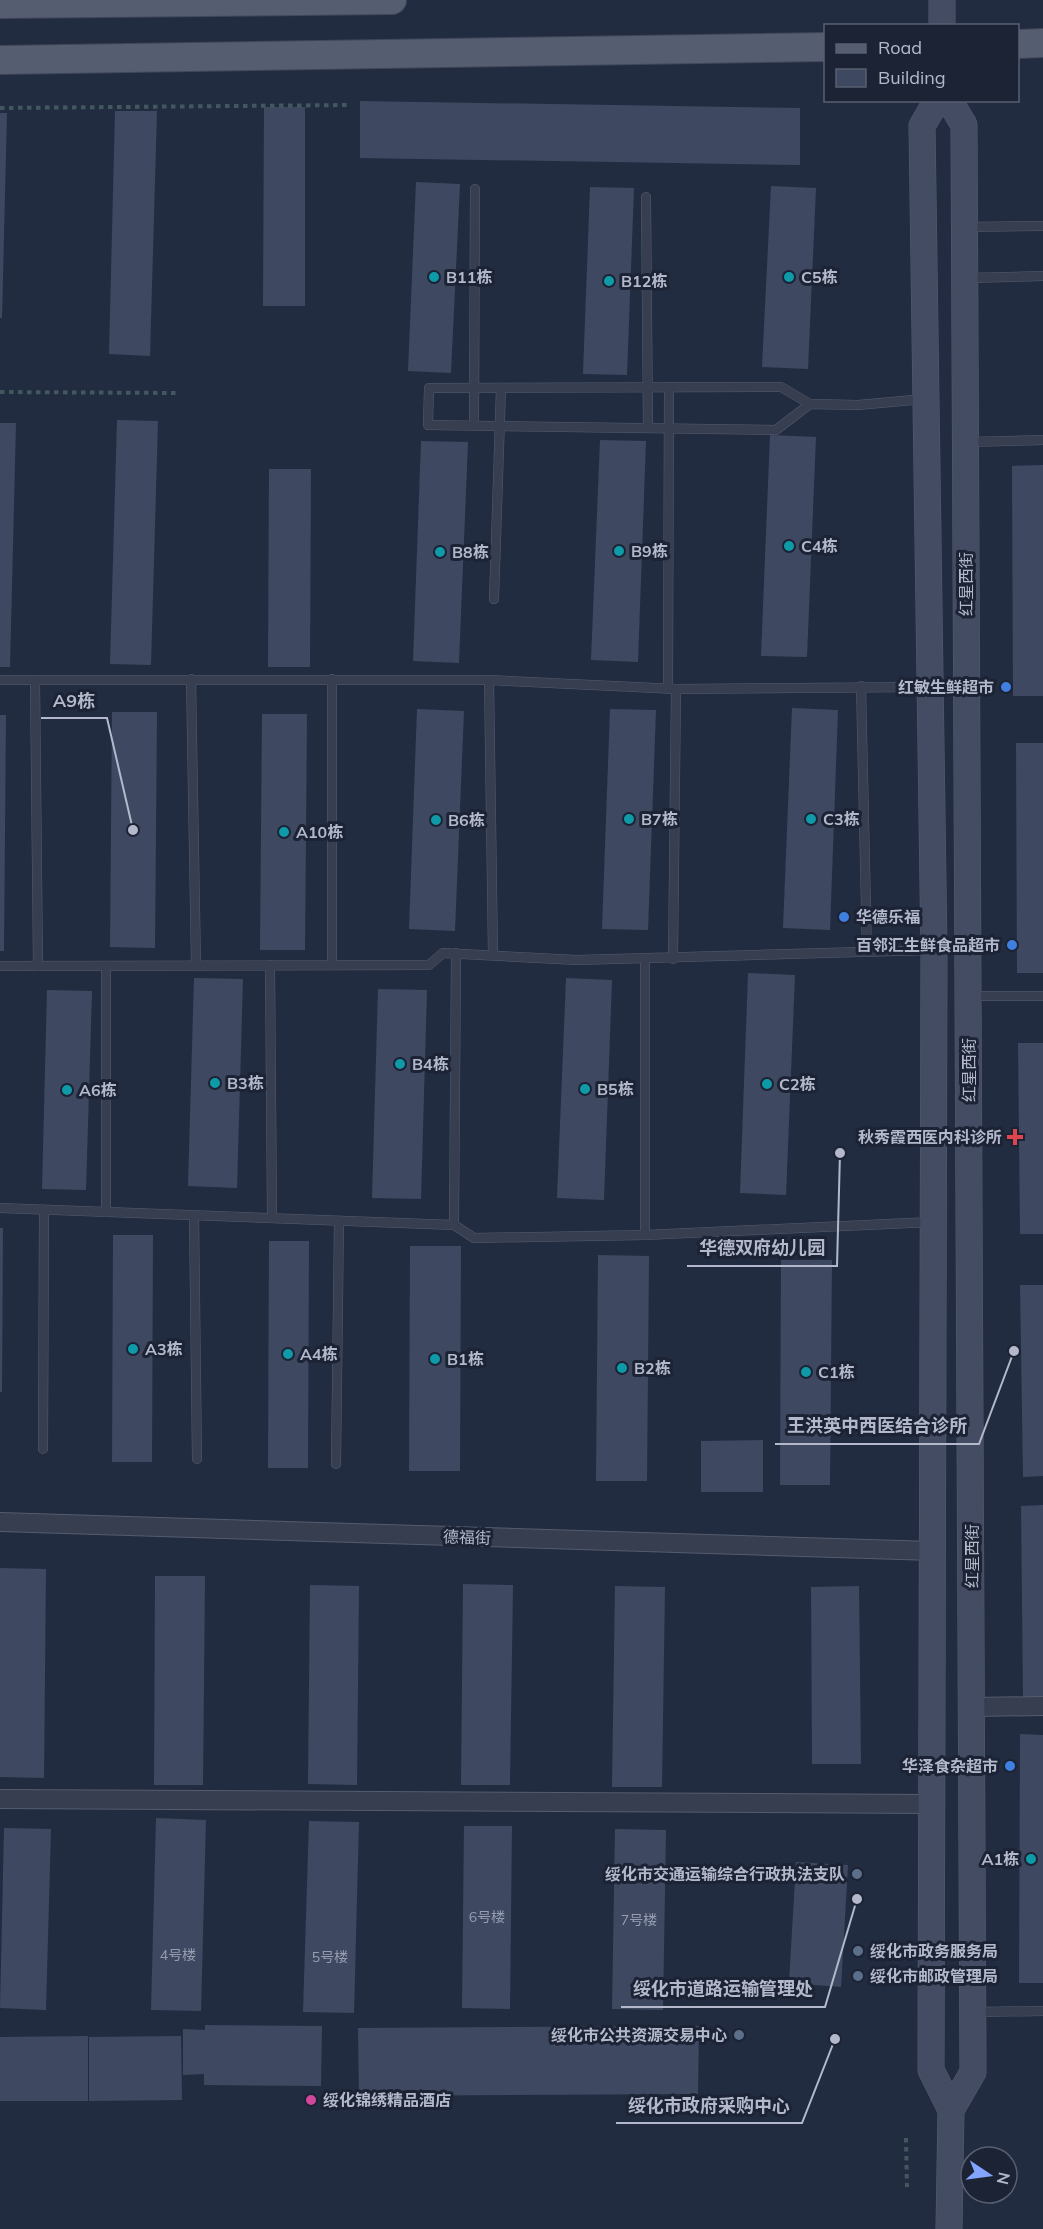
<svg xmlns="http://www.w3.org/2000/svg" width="1043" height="2229" font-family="Mulish,'Noto Sans SC',sans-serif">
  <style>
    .building { fill: #3e4861 }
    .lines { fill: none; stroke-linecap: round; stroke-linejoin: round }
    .lane-casing { stroke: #555c6e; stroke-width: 10 }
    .street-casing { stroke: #555c6e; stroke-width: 20 }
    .secondary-casing { stroke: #555c6e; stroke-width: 27 }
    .primary-casing { stroke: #404759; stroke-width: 30 }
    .path { stroke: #43585e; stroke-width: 4; stroke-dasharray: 4.5 4.5; stroke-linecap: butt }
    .lane { stroke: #373e50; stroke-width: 9 }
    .street { stroke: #373e50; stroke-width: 18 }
    .secondary { stroke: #444c63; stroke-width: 26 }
    .primary { stroke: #555d70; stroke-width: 28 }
    .culture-dot { fill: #0f9aa8; stroke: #1c2335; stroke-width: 2 }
    .shop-dot { fill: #3f7fe0; stroke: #1c2335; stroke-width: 2 }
    .health-dot { fill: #e0444e; stroke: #1c2335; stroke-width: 2 }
    .service-dot { fill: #5c6f8a; stroke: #1c2335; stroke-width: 2 }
    .hotel-dot { fill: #d1479c; stroke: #1c2335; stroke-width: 2 }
    .labels { text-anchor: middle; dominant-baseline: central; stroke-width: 6; stroke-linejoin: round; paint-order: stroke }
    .number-label { font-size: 14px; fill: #969db0 }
    .poi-label { font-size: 16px; font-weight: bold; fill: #b3b9cb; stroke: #1c2335; text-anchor: start }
    .street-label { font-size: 16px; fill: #b3b9cb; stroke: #1c2335 }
    .leader { fill: none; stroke: #b3b9cb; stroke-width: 2 }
    .callout-dot { fill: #b3b9cb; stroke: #1c2335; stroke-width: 2 }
    .callout-label { font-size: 18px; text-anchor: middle; font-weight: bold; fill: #b3b9cb; stroke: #1c2335; stroke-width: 6; stroke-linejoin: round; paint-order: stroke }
  </style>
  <rect width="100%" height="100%" fill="#222c40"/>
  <!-- building -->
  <g class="building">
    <path d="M360,101l440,7v57l-440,-7z"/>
    <path d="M264,107h41v199h-42z"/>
    <path d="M115,111h42l-7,245 -41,-2z"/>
    <path d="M0,113h7l-5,205h-2z"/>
    <path d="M416,182l44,2 -9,189 -43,-2z"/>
    <path d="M771,186l45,2 -8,181 -46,-2z"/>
    <path d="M590,187l44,1 -7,187 -44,-1z"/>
    <path d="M117,420l41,1 -7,244 -41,-1z"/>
    <path d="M0,423h16l-6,244h-10z"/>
    <path d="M770,435l46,2 -9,220 -46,-1z"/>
    <path d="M600,440l46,1 -8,221 -47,-2z"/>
    <path d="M421,441l47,1 -9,221 -46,-2z"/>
    <path d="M1043,465v231h-30l-1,-230z"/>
    <path d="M269,469h42l-1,198h-42z"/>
    <path d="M792,708l46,2 -8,220 -47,-2z"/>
    <path d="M417,709l47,2 -9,220 -46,-2z"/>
    <path d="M610,709l46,1 -8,220 -46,-1z"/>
    <path d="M112,712h45l-2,236 -45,-1z"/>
    <path d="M262,714h45l-2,236h-45z"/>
    <path d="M0,715h6l-2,236h-4z"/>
    <path d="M1016,743h27v230h-26z"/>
    <path d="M748,973l47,2 -9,220 -46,-2z"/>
    <path d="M194,978l49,1 -6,209 -49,-2z"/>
    <path d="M566,978l46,2 -8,220 -47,-2z"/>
    <path d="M378,989l49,1 -6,209 -49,-1z"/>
    <path d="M47,990l45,1 -6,199 -44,-1z"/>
    <path d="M1018,1043h25v191h-23z"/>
    <path d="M0,1228h3l-1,164h-2z"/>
    <path d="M113,1235h40l-1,227h-40z"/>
    <path d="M269,1241h40l-1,227h-40z"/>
    <path d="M410,1246h51l-1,225h-51z"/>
    <path d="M598,1255l51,1 -2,225h-51z"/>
    <path d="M781,1260h51l-2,225h-50z"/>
    <path d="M1020,1285h23v191l-20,1z"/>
    <path d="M763,1440v52h-62v-51z"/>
    <path d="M1043,1505v192h-20l-2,-191z"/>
    <path d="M0,1568l46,1 -2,209 -44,-1z"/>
    <path d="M155,1576h50l-2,209h-49z"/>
    <path d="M463,1584l50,1 -3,200h-49z"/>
    <path d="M310,1585l49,1 -2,199 -49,-1z"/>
    <path d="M615,1586l50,1 -3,200h-50z"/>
    <path d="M859,1586l2,178h-49l-1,-177z"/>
    <path d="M1020,1734l23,1v248h-24z"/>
    <path d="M156,1818l50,2 -5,191 -50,-1z"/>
    <path d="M309,1821l50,1 -5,191 -51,-1z"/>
    <path d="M464,1826h48l-2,183 -48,-1z"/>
    <path d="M4,1828l47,1 -5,181 -46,-2z"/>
    <path d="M615,1829l51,1 -3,180 -51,-1z"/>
    <path d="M796,1862l52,3 -7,122 -52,-4z"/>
    <path d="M205,2025l117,1 -1,60 -117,-1v-11l-21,1v-46l22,1z"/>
    <path d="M699,2026l-1,68 -339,2 -1,-68z"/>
    <path d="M88,2036v65h-88v-64z"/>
    <path d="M181,2036l1,64 -93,1v-64z"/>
  </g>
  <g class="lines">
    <defs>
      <g id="lane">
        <path d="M646,197l2,230"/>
        <path d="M967,227l76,-1"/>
        <path d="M967,278l76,-2"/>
        <path d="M810,404l-29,-17 -352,1 -1,37 348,5 34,-26 48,1 66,-6"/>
        <path d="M474,425l1,-236"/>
        <path d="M967,442l76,-2"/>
        <path d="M494,599l7,-211"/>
        <path d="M191,679l5,286"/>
        <path d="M0,680h489l187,9 252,-2"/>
        <path d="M35,680l3,286"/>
        <path d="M489,680l4,275"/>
        <path d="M861,686l6,266"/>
        <path d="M668,689l1,-302"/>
        <path d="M673,959l3,-270"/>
        <path d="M270,965l2,253"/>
        <path d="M332,965v-286"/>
        <path d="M0,966l429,-1 14,-12 134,7 354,-10"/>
        <path d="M969,996h74"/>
        <path d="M0,1208l454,17 20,13 171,-3 287,-13"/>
        <path d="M106,1212v-246"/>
        <path d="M194,1215l3,244"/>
        <path d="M454,1225l2,-272"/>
        <path d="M645,1235v-276"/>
        <path d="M43,1449l1,-239"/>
        <path d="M336,1464l3,-243"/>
        <path d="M975,2012l68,-1"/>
      </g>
      <g id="street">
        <path d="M0,1522l933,29"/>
        <path d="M973,1707l70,-1"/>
        <path d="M0,1799l931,5"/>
      </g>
      <g id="secondary">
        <path d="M942,0v26"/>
        <path d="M937,100l-15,26 12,827 -3,1117 20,40 22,-38 -9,-1947 -15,-25"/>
        <path d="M949,2229l2,-119"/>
      </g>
      <g id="primary">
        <path d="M0,4l392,-4"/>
        <path d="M1018,44l25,-1"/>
        <path d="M0,60l826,-13"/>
      </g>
    </defs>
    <!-- lane casing -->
    <use href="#lane" class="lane-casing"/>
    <!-- street casing -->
    <use href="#street" class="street-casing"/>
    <!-- secondary casing -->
    <use href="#secondary" class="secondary-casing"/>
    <!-- primary casing -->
    <use href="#primary" class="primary-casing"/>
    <!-- path -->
    <g class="path">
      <path d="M0,108l351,-3"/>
      <path d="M0,392l179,1"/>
      <path d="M906,2138l1,49"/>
    </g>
    <!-- lane -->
    <use href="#lane" class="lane"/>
    <!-- street -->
    <use href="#street" class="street"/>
    <!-- secondary -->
    <use href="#secondary" class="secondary"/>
    <!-- primary -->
    <use href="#primary" class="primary"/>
  </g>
  <!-- markers -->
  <g class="culture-dot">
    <circle cx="434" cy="277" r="6"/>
    <circle cx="789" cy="277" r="6"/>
    <circle cx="609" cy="281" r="6"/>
    <circle cx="789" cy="546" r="6"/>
    <circle cx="619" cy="551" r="6"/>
    <circle cx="440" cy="552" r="6"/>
    <circle cx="629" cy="819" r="6"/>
    <circle cx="811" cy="819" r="6"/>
    <circle cx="436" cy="820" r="6"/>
    <circle cx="284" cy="832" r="6"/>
    <circle cx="400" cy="1064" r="6"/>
    <circle cx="215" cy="1083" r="6"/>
    <circle cx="767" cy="1084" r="6"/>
    <circle cx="585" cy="1089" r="6"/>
    <circle cx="67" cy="1090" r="6"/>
    <circle cx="133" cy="1349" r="6"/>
    <circle cx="288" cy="1354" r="6"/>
    <circle cx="435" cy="1359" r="6"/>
    <circle cx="622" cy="1368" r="6"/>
    <circle cx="806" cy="1372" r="6"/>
    <circle cx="1031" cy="1859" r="6"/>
  </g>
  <g class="shop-dot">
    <circle cx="1006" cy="687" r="6"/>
    <circle cx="844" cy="917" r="6"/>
    <circle cx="1012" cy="945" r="6"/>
    <circle cx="1010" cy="1766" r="6"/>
  </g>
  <path class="health-dot" d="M1012 1128h6v6h6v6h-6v6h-6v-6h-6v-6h6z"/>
  <g class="service-dot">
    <circle cx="857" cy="1874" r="6"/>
    <circle cx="858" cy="1951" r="6"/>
    <circle cx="858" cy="1976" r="6"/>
    <circle cx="739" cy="2035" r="6"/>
  </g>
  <circle class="hotel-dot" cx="311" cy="2100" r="6"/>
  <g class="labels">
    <!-- number labels -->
    <g class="number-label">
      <text x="487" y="1917">6号楼</text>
      <text x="639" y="1920">7号楼</text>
      <text x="178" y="1955">4号楼</text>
      <text x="330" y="1957">5号楼</text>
    </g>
    <!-- poi labels -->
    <g class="poi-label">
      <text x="446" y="277">B11栋</text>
      <text x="801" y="277">C5栋</text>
      <text x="621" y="281">B12栋</text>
      <text x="801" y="546">C4栋</text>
      <text x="631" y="551">B9栋</text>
      <text x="452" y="552">B8栋</text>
      <text x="994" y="687" text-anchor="end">红敏生鲜超市</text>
      <text x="641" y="819">B7栋</text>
      <text x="823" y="819">C3栋</text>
      <text x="448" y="820">B6栋</text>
      <text x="296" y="832">A10栋</text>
      <text x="856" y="917">华德乐福</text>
      <text x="1000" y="945" text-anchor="end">百邻汇生鲜食品超市</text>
      <text x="412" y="1064">B4栋</text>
      <text x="227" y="1083">B3栋</text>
      <text x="779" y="1084">C2栋</text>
      <text x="597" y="1089">B5栋</text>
      <text x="79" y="1090">A6栋</text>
      <text x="1002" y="1137" text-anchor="end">秋秀霞西医内科诊所</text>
      <text x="145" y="1349">A3栋</text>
      <text x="300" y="1354">A4栋</text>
      <text x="447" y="1359">B1栋</text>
      <text x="634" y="1368">B2栋</text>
      <text x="818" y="1372">C1栋</text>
      <text x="998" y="1766" text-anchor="end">华泽食杂超市</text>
      <text x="1019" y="1859" text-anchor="end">A1栋</text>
      <text x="845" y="1874" text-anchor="end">绥化市交通运输综合行政执法支队</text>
      <text x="870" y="1951">绥化市政务服务局</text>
      <text x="870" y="1976">绥化市邮政管理局</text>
      <text x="727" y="2035" text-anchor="end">绥化市公共资源交易中心</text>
      <text x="323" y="2100">绥化锦绣精品酒店</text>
    </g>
    <!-- street labels -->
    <g class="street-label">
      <text transform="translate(966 584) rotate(-90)">红星西街</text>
      <text transform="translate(969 1070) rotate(-90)">红星西街</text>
      <text transform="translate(467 1537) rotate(2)">德福街</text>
      <text transform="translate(972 1556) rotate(-90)">红星西街</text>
    </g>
  </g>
  <!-- callouts -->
  <path class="leader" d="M133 830L107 718H41M840 1153L837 1266H687M1014 1351L979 1444H775M857 1899L825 2007H621M835 2039L802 2123H616"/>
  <g class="callout-dot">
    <circle cx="133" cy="830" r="6"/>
    <circle cx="840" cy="1153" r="6"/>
    <circle cx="1014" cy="1351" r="6"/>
    <circle cx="857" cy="1899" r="6"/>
    <circle cx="835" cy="2039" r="6"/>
  </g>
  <g class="callout-label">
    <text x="74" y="707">A9栋</text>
    <text x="762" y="1254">华德双府幼儿园</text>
    <text x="877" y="1432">王洪英中西医结合诊所</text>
    <text x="723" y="1995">绥化市道路运输管理处</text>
    <text x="709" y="2112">绥化市政府采购中心</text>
  </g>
  <!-- legend -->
  <rect x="824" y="24" width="195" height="78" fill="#1c2335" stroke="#585f71" stroke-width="1.5"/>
  <rect x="836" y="44" width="30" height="9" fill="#555d70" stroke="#585f71" stroke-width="1.5"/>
  <text x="878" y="54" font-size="18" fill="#b3b9cb">Road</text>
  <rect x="836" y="69" width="30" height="18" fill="#3e4861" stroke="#585f71" stroke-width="1.5"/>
  <text x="878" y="84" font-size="18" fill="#b3b9cb">Building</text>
  <!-- north arrow -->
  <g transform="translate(989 2175) rotate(103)"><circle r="28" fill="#1c2335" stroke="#585f71" stroke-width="1.5"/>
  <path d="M0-4.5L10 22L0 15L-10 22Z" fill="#84a5ff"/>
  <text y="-9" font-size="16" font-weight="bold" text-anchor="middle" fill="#b3b9cb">N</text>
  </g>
</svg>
